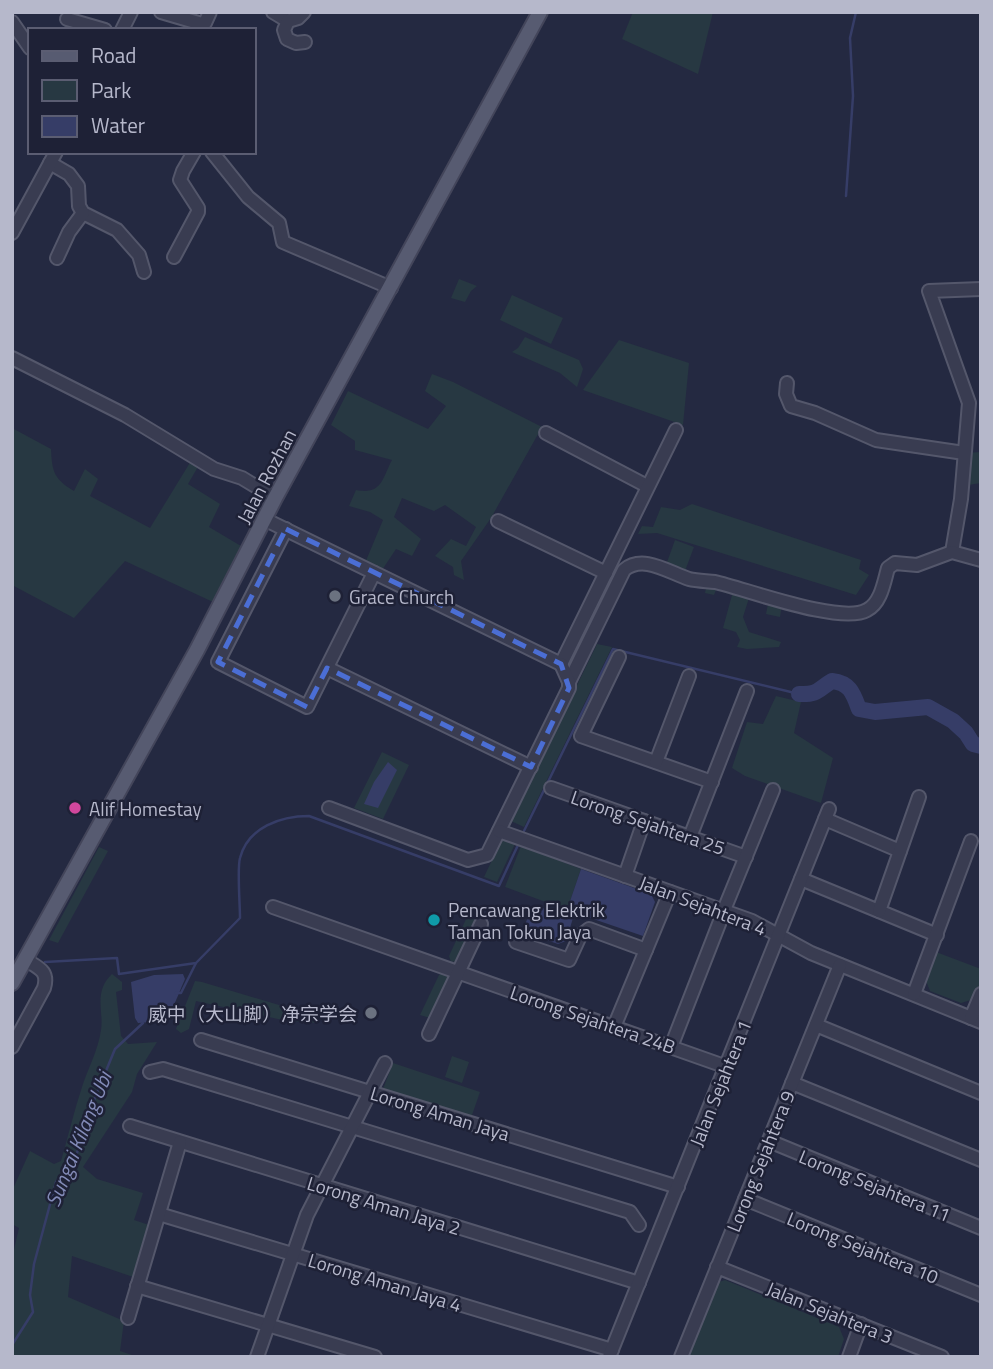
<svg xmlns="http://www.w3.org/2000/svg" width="993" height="1369" font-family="'Titillium Web','Noto Sans SC',sans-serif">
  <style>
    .green { fill: #273842 }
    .water { fill: #363d67 }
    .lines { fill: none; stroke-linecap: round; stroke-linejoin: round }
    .stream { stroke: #363d67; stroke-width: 2.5 }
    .river { stroke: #363d67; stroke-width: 16 }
    .minor-casing { stroke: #54576b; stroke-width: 16 }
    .major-casing { stroke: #43455a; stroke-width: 18 }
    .minor { stroke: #393c51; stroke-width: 12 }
    .major { stroke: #575b71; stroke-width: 14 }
    .marked { fill: none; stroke: #4b6ed4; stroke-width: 5; stroke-dasharray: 14 9; stroke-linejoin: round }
    .worship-dot { fill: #6b7280; stroke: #1e2136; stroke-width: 2.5 }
    .hotel-dot { fill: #d1479c; stroke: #1e2136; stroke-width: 2.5 }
    .culture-dot { fill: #0f9aa8; stroke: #1e2136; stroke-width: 2.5 }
    .labels { text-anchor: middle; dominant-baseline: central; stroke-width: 5; stroke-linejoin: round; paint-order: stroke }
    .street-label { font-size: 19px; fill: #b6b8cb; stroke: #1e2136 }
    .poi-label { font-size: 19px; fill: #b6b8cb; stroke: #1e2136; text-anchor: start }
    .water-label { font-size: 21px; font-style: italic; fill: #838bb8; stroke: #1e2136 }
  </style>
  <rect width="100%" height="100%" fill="#242941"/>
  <!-- green -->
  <g class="green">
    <path d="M633,12h80l-15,62 -76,-35z"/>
    <path d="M459,279l18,7 -6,5 -6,11 -14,-4z"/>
    <path d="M512,295l51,23 -12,26 -51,-24z"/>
    <path d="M525,337l54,23 4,9 -6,18 -17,-14 -48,-21 6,-4z"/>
    <path d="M619,340l70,23 -6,62 -100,-35z"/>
    <path d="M432,374l21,8 89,45 -51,91 -30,43 3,19 -10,-5 -1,-8 -18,-11 16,-17 15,7 10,-19 -31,-22 -11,6 -32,-13 -8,19 27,22 -9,17 -16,-7 -14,21 -17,-7 18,-43 -13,-8 -21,-6 7,-16c26,5 26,-11 36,-30l-37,-10v-9l-24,-16 17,-34 80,38 18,-23 -21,-15z"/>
    <path d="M12,428l39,21c1,23 3,30 23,42l11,-22 13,10 -8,17 60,32 41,-67 8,4 -11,19 32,20 -11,23 32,19 -28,56 -88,-41 -51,57 -62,-33z"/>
    <path d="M981,452v31l-13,2 -2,-32z"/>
    <path d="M692,504l169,56 -2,9 10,6 -13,20 -199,-62 -19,1 4,-8 11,1 8,-20 19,3z"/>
    <path d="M675,540l19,7 -9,24 -19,-6z"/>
    <path d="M717,586l65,18 -2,13 -14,-3 2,-10 -19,-6 -6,19 6,15 32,10 -2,5 -32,2 -10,-2 3,-7 -4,-8 -13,-4 9,-33 -16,-5 -2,5 -9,-2 1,-5z"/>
    <path d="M597,644l15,3 -88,180 -13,-6z"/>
    <path d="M776,696l25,6 -7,31 39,25 -12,45 -76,-27 -13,-8 15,-46 16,2z"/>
    <path d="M382,752l27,13 -26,54 -29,-11z"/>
    <path d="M502,839l13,5 -18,38 -13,-5z"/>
    <path d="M521,846l60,23 -14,41 -62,-23z"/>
    <path d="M99,847l9,4 -50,92 -9,-3z"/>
    <path d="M467,917l9,3 -19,41 -6,1 -2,-6z"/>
    <path d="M936,952l45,17v15l-7,15 -13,4 -31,-12 -5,-13z"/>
    <path d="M444,972l4,1v5l-18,40 -10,-3 19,-40z"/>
    <path d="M112,974l10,8v8l-6,2 5,44 7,8 29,-2 -20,32 -5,18 -49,75 14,12 46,14 -9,27 18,6 -16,52 -64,-22 -4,41 56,24 -4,30 18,6h-126v-99l7,-30 -7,-4v-33l18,-40 24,13 7,-3c7,-24 13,-50 21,-74 6,-19 16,-36 19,-57 3,-19 -8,-38 11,-56z"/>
    <path d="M195,981l7,1 120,36 -4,5 -31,-2 -91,-20 -7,28 -8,4 -5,-4z"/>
    <path d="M452,1056l17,6 -7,21 -17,-6z"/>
    <path d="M393,1063l87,29 -9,26 -88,-29z"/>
    <path d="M725,1280l114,47 5,12 -6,18h-153l31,-74z"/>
  </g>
  <!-- water -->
  <g class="water">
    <path d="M388,762l9,8 -19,38 -14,-4 10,-22z"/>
    <path d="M581,869l70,25 4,8 -12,34 -76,-26z"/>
    <path d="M533,905l40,13 -7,23 -8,3 -33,-11 -1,-6z"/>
    <path d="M183,974l2,5c-13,29 -12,42 -47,44l-3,-5 -4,-36 23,-7z"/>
  </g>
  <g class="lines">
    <!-- stream -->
    <g class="stream">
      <path d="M846,196l7,-100 -3,-58 6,-26"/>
      <path d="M523,833l90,-184 186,45"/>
      <path d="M45,962l72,-4 2,16 77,-11 44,-45c0,-14 -3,-50 0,-60 8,-31 41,-42 69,-42l190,70 19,-41"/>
      <path d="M176,993h5l15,-30"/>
      <path d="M12,1345l21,-33 -3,-17 4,-31 22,-82 20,-26 16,-51 23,-56 28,-26"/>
    </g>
    <!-- river -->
    <path class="river" d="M799,694c20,1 19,-5 33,-13 18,2 21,12 27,28l16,3 53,-5 25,14 13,12 7,11 8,2"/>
    <defs>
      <g id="minor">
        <path d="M161,12l41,12 3,-1 5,-11"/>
        <path d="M273,12l15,9"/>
        <path d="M304,12l-6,6 -10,3 -4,9 3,9 9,4 9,-1"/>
        <path d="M67,19l38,11"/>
        <path d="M12,22l18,26"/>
        <path d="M122,30l9,-18"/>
        <path d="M212,152l36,45 31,26 4,19 108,46"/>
        <path d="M50,163l19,11 9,12 1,20 4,7 34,17 22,25 5,17"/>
        <path d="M12,233l44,-81"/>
        <path d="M174,257l24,-45v-4l-18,-28 3,-9 11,-19"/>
        <path d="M57,258l12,-26 14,-19"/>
        <path d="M12,358l113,57 89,54 28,9 33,20"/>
        <path d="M787,383l-1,11 5,12 24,7 61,27 88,13"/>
        <path d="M546,433l101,53"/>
        <path d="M264,519l297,145"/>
        <path d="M498,521l108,52"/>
        <path d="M286,529l-68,133 89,45 67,-134"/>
        <path d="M952,552l9,-53 8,-96 -40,-112 52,-2"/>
        <path d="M619,657l-38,79 131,46"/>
        <path d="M561,664l115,-234"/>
        <path d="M327,668l204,99"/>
        <path d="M569,682l55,-112c19,-16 44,2 65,9 8,2 18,2 26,3 31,7 126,43 152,28 14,-7 17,-28 21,-42l7,-5 22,2 35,-13 29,8"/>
        <path d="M656,762l33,-86"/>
        <path d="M551,788l195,69"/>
        <path d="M329,808l139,52 19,-5 82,-167v-6l-8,-18"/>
        <path d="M825,819l75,32"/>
        <path d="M499,831l253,90 59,32 170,69"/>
        <path d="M690,837l57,-146"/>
        <path d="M625,876l19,-55"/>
        <path d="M801,879l136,56"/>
        <path d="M726,905l47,-115"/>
        <path d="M273,907l454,160"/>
        <path d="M879,911l40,-114"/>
        <path d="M516,942l53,18 11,-24 9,-7 57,21"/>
        <path d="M914,994l57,-153"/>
        <path d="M971,1018l10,-24"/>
        <path d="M816,1025l165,68"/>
        <path d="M614,1027l56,-135"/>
        <path d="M429,1034l52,-110"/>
        <path d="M201,1040l477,147"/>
        <path d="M12,1047l32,-59c5,-17 -5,-20 -18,-28"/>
        <path d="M671,1047l53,-136"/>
        <path d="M150,1072l13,-3 467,143 9,13"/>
        <path d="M792,1083l189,77"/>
        <path d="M130,1126l509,157"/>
        <path d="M769,1141l212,87"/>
        <path d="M745,1199l236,96"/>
        <path d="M159,1214l453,136"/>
        <path d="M717,1267l225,90"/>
        <path d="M137,1286l238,71"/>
        <path d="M128,1318l52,-176"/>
        <path d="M257,1357l50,-142 78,-152"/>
        <path d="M609,1357l220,-548"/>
        <path d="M681,1357l159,-392"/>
        <path d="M849,1357l12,-33"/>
      </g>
      <path id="major" d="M12,983l185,-333 78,-152 265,-486"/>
    </defs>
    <!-- minor casing -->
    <use href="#minor" class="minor-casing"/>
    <!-- major casing -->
    <use href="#major" class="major-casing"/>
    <!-- minor -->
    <use href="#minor" class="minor"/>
    <!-- major -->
    <use href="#major" class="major"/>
  </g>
  <!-- marked area -->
  <path class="marked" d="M286,529l275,135 8,24 -38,79 -204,-99 -20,39 -89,-45z"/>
  <!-- markers -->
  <g class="worship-dot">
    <circle cx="335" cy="596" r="7"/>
    <circle cx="371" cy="1013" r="7"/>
  </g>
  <circle class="hotel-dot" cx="75" cy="808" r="7"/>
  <circle class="culture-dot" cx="434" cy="920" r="7"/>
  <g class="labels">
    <!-- street labels -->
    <g class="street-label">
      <text transform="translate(266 476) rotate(-62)">Jalan Rozhan</text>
      <text transform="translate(648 822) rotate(19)">Lorong Sejahtera 25</text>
      <text transform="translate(703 905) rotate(21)">Jalan Sejahtera 4</text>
      <text transform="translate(593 1019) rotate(19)">Lorong Sejahtera 24B</text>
      <text transform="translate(720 1083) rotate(-68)">Jalan Sejahtera 1</text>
      <text transform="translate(440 1113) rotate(17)">Lorong Aman Jaya</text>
      <text transform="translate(760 1161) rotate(-68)">Lorong Sejahtera 9</text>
      <text transform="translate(875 1185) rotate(22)">Lorong Sejahtera 11</text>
      <text transform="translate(384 1205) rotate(17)">Lorong Aman Jaya 2</text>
      <text transform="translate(863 1247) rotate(22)">Lorong Sejahtera 10</text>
      <text transform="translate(385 1282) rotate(17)">Lorong Aman Jaya 4</text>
      <text transform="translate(830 1312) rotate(22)">Jalan Sejahtera 3</text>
    </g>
    <!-- poi labels -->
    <g class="poi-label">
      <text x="349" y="596">Grace Church</text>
      <text x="89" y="808">Alif Homestay</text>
      <text x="448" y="909">Pencawang Elektrik<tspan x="448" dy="22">Taman Tokun Jaya</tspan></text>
      <text x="357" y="1013" text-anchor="end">威中（大山脚）净宗学会</text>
    </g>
    <!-- water labels -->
    <g class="water-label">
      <text transform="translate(78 1139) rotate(-68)">Sungai Kilang Ubi</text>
    </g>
  </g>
  <!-- border -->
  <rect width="993" height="1369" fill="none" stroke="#b6b8cb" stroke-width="28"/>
  <!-- legend -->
  <rect x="28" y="28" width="228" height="126" fill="#1e2136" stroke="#5b5d72" stroke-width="2"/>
  <rect x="42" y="51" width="35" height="10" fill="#575b71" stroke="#5b5d72" stroke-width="2"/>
  <text x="91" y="63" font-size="21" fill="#b6b8cb">Road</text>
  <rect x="42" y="80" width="35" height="21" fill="#273842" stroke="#5b5d72" stroke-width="2"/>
  <text x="91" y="98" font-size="21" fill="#b6b8cb">Park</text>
  <rect x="42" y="116" width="35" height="21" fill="#363d67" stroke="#5b5d72" stroke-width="2"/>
  <text x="91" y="133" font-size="21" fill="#b6b8cb">Water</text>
</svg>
